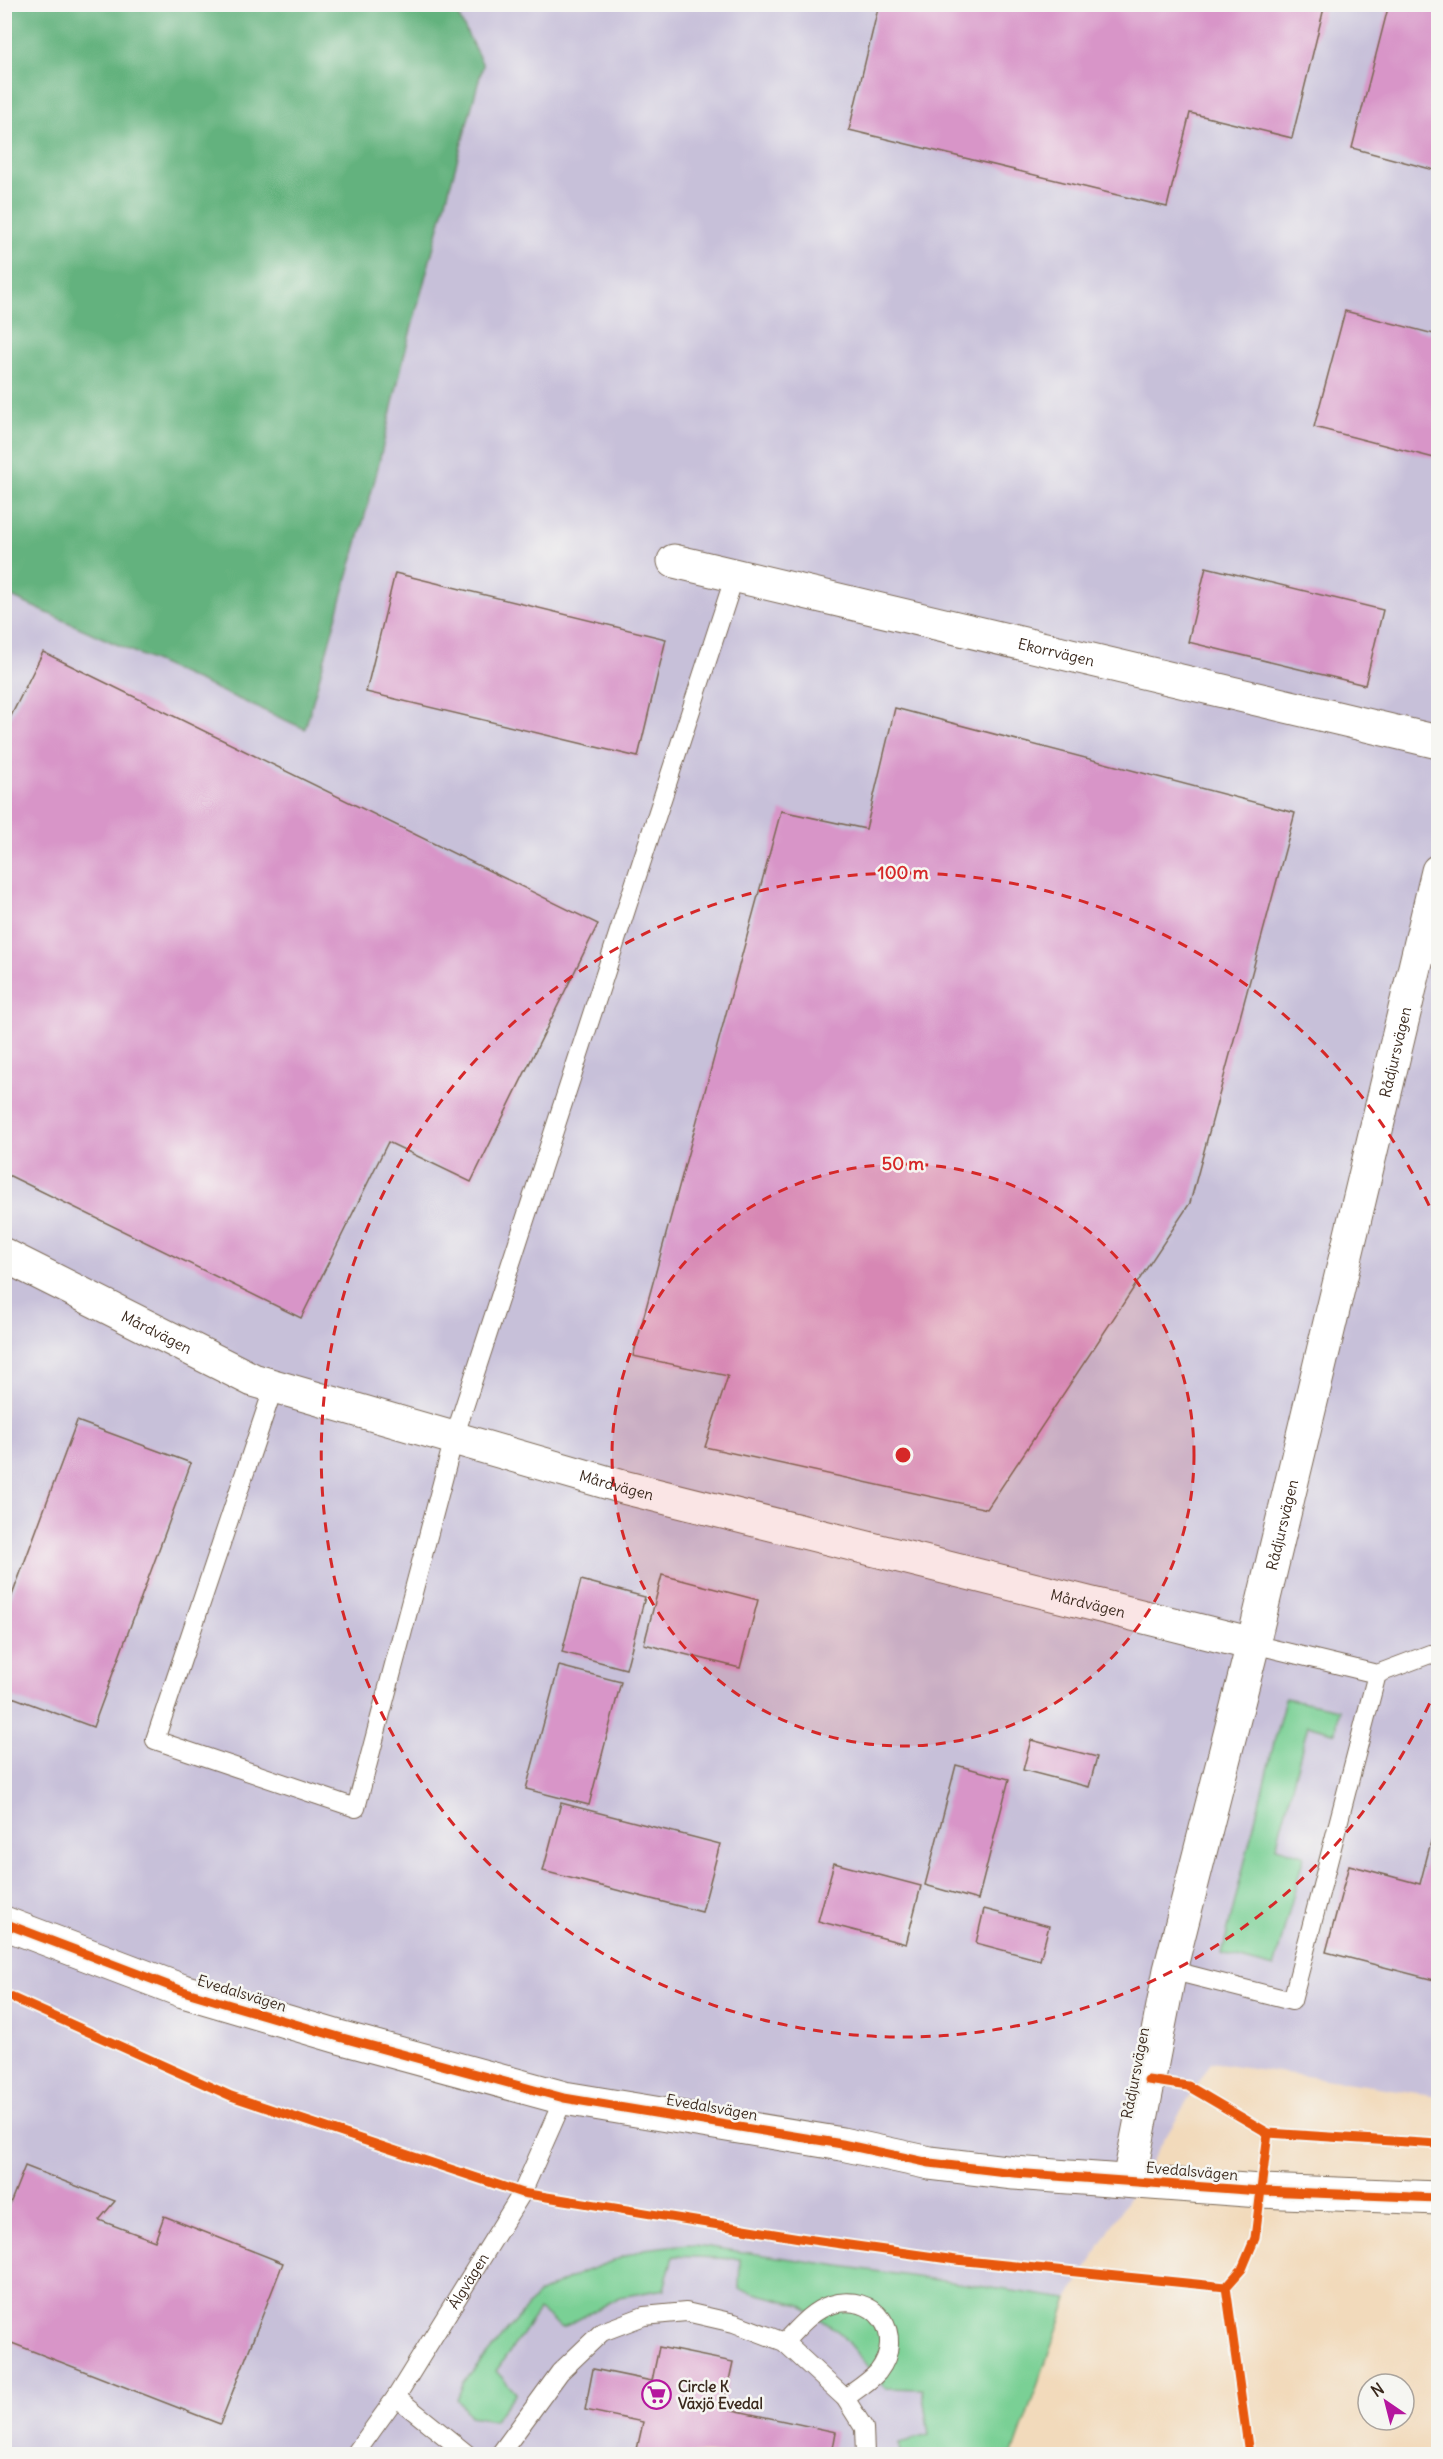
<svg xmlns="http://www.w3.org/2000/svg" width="1443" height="2459" font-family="Delius,sans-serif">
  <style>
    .industrial { fill: #c7c0d9 }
    .green { fill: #7ad095; stroke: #5a7d5a; stroke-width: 1.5 }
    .forest { fill: #63b27e; stroke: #4f6e4e; stroke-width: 1.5 }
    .building { fill: #d895c8 }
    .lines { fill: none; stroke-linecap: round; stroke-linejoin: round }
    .lane-casing { stroke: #7b6855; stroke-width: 20 }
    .street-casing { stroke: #7b6855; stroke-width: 35 }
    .secondary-casing { stroke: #7b6855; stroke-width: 35 }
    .lane { stroke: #fff; stroke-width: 18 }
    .street { stroke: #fff; stroke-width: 33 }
    .secondary { stroke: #fff; stroke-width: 33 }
    .cycleway-casing { stroke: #f6f6f2; stroke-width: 13 }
    .cycleway { stroke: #e8590c; stroke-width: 9 }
    .ring { fill: none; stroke: #d62828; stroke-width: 3; stroke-dasharray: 10 8 }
    .labels { text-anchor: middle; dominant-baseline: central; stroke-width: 5; stroke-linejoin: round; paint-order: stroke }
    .street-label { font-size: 15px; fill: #3b2a1e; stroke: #f6f6f2 }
    .poi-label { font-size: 15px; font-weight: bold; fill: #3b2a1e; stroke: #f6f6f2; text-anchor: start }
    .centre { fill: #d62828; stroke: #f6f6f2; stroke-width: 3 }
    .ring-label { font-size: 18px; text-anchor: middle; font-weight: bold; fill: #d62828; stroke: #f6f6f2; stroke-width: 5; stroke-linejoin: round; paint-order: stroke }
  </style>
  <rect width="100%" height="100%" fill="#f6f6f2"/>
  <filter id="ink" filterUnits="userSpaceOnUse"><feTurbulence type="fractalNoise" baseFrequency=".0167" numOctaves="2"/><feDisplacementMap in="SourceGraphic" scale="12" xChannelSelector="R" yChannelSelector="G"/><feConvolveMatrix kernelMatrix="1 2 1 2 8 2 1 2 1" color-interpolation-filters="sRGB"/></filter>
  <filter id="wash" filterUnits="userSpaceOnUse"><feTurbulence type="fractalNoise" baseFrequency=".008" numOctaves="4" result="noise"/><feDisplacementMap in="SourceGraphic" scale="24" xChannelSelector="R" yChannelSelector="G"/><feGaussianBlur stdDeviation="1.35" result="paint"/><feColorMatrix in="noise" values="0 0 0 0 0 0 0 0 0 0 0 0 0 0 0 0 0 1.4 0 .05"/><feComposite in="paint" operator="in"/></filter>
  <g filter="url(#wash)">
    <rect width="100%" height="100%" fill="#f2dabb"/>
    <!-- industrial -->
    <path class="industrial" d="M453,5h985v2091l-227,-34 -143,237 -55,155h-1008v-1860l299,135 71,-250 30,-127 78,-287z"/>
    <!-- green -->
    <g class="green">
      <path d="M1285,1698l54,11 -3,24 -28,-8 -32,122 28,8 -30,113 -52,-14z"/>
      <path d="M688,2244l380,55 -55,155h-113l-1,-11 30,-8 -7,-46 -37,-1 -45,-55 -39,-28 -62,-16 1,-30 -67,-3 -9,33 -44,8 -58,31 -23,-18 -43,61 20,22 -22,27 -24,-4 -13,-17 7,-17 74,-88 43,-21 63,-24z"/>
    </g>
    <!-- forest -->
    <path class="forest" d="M5,4l448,1 30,60 -78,287 -30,127 -70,250 -300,-135z"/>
    <g id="blocks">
      <!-- building -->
      <g class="building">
        <path d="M879,4h446l-33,134 -102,-25 -23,94 -318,-77z"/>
        <path d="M1389,4h49v167l-86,-23z"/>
        <path d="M1345,311l93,24v124l-124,-32z"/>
        <path d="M1206,567l177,43 -18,75 -177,-43z"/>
        <path d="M395,573l271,66 -28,118 -272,-65z"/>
        <path d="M43,652l555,272 -127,258 -83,-40 -87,176 -297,-145v-443z"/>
        <path d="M895,708l400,105 -105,390 -203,306 -282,-62 23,-71 -95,-20 148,-545 85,18z"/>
        <path d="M77,1421l114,42 -98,264 -89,-33v-77z"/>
        <path d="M662,1575l96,25 -18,68 -96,-24z"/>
        <path d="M581,1580l64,17 -19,72 -64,-17z"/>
        <path d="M559,1666l62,16 -32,123 -63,-16z"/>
        <path d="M1031,1740l66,17 -8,30 -66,-17z"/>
        <path d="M956,1765l53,14 -31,121 -53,-15z"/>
        <path d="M561,1803l159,41 -18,68 -159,-41z"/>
        <path d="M1434,1830l4,2v149l-112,-29 23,-87 71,19z"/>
        <path d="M834,1863l87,23 -15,58 -88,-23z"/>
        <path d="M984,1909l65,17 -9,34 -64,-17z"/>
        <path d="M25,2166l90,35 -16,19 56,21 9,-25 119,47 -63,161 -216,-84v-121z"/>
        <path d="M659,2347l74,15 -10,46 113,24 -4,22h-196l7,-32 -58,-12 8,-41 59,12z"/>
      </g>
    </g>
  </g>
  <g filter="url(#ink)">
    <use href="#blocks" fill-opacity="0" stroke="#7b6855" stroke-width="1.5"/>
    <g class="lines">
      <defs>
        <g id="lane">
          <path d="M274,1386l-119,354 201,68 98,-370 281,-863"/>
          <path d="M1253,1644l124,30 53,-20 8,2"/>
          <path d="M1170,1970l122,31 85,-327"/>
          <path d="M784,2342c13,-13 27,-31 46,-37 45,-14 77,29 48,67 -9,10 -22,18 -33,26"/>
          <path d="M396,2397l71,57"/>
          <path id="s1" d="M355,2454l41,-57 126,-204 42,-95"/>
          <path d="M500,2454l60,-82 42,-40 42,-16 42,-4 48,11 50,19 61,56 19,30 1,26"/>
        </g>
        <g id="street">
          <path id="s2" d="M674,561l764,181"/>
          <path id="s3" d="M4,1255l249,125 370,107 630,157"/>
          <path id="s4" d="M1129,2181l41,-211 83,-326 185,-773"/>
        </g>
        <path id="secondary" d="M4,1923l179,68 156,46 225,61 278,46 88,19 84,10 246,18 178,7"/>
      </defs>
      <!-- lane casing -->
      <use href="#lane" class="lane-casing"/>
      <!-- street casing -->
      <use href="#street" class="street-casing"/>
      <!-- secondary casing -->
      <use href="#secondary" class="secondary-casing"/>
      <!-- lane -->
      <use href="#lane" class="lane"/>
      <!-- street -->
      <use href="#street" class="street"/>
      <!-- secondary -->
      <use href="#secondary" class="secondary"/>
      <defs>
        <g id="cycleway">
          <path d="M4,1923l179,68 156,46 225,61 278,46 88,19 84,10 246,18 178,7"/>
          <path d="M4,1994l227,102 291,97 284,46 150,21 270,27"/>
          <path d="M1148,2080l40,6 80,47 170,11"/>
          <path d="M1249,2454l-23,-167 16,-18 13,-31 13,-105"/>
        </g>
      </defs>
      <!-- cycleway casing -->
      <use href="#cycleway" class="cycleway-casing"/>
      <!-- cycleway -->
      <use href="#cycleway" class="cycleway"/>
    </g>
  </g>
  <!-- distance rings -->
  <circle cx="903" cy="1455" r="291" fill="#d62828" fill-opacity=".12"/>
  <g class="ring">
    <circle cx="903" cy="1455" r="291"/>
    <path d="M1437 1687A582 582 0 1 1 1437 1223"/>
  </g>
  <!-- icons -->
  <defs>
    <symbol id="supermarket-ring" viewBox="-11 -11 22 22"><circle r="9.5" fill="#f6f6f2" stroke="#b5179e" stroke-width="1.5"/><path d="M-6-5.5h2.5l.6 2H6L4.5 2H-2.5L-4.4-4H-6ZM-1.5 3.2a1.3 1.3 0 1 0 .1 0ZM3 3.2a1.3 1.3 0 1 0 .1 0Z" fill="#b5179e"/></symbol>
  </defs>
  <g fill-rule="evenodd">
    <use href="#supermarket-ring" x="640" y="2378" width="33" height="33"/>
  </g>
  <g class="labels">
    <!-- street labels -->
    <g class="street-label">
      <text stroke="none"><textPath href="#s2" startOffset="393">Ekorrvägen</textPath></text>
      <text stroke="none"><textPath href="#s4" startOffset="1160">Rådjursvägen</textPath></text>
      <text stroke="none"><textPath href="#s3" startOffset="171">Mårdvägen</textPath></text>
      <text stroke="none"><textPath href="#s3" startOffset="657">Mårdvägen</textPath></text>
      <text stroke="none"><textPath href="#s4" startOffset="674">Rådjursvägen</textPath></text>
      <text stroke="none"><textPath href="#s3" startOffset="1143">Mårdvägen</textPath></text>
      <text transform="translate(242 1993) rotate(17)">Evedalsvägen</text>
      <text transform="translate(1135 2073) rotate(-79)">Rådjursvägen</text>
      <text transform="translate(712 2107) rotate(10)">Evedalsvägen</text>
      <text transform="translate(1192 2171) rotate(5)">Evedalsvägen</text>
      <text stroke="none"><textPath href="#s1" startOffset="207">Älgvägen</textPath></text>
    </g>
    <!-- poi labels -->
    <g class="poi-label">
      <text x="678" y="2386">Circle K<tspan x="678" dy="17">Växjö Evedal</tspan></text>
    </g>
  </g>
  <circle cx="903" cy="1455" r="9" class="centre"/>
  <g class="ring-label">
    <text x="903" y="879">100 m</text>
    <text x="903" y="1170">50 m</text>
  </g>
  <!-- margin -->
  <rect width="1443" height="2459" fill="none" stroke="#f6f6f2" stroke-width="24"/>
  <!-- north arrow -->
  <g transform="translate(1386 2402) rotate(325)"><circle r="28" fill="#f6f6f2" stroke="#aba49d" stroke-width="1.5"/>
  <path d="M0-4.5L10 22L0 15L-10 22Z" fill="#b5179e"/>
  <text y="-9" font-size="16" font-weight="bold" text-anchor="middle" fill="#3b2a1e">N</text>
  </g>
</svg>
